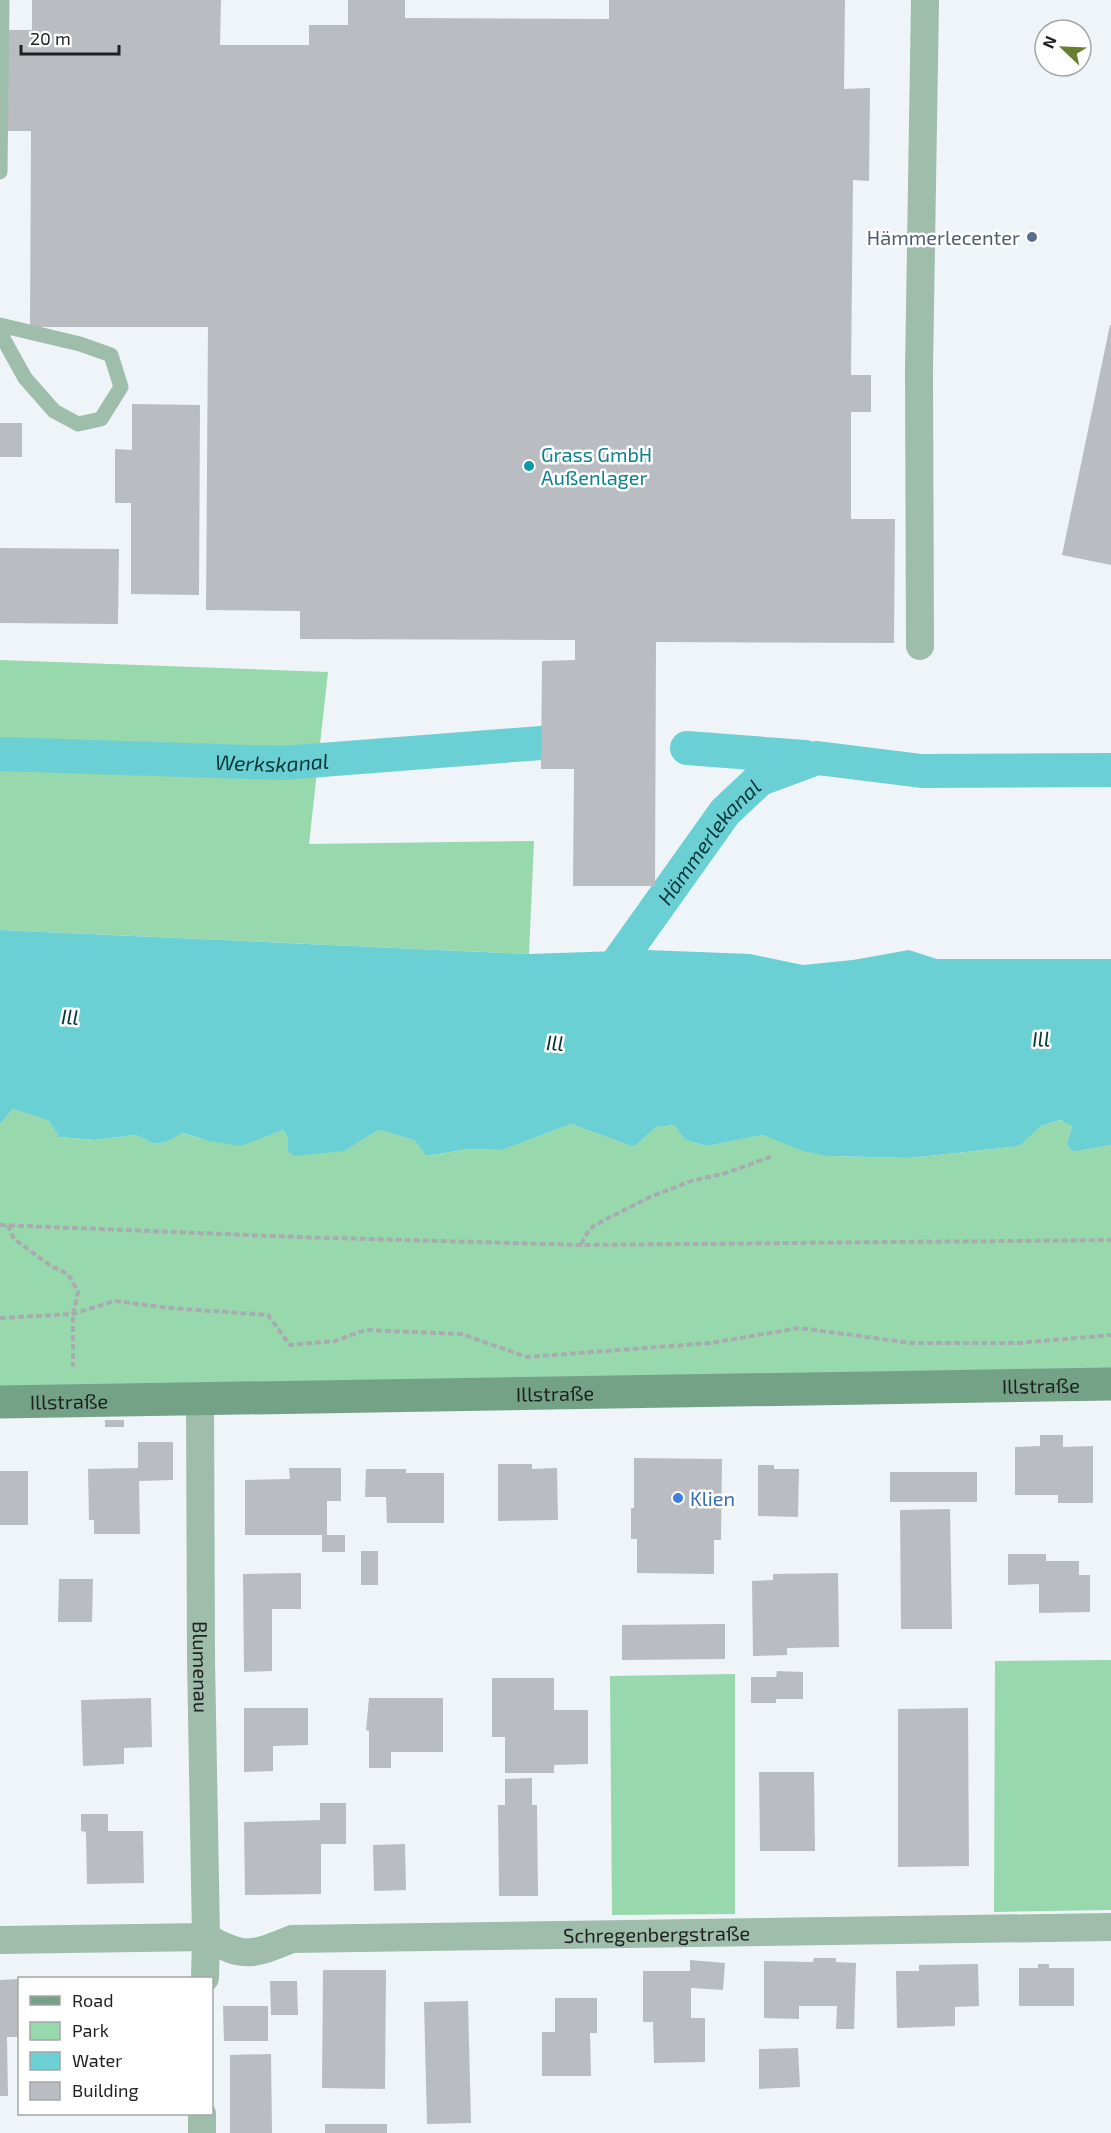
<svg xmlns="http://www.w3.org/2000/svg" width="1111" height="2133" font-family="'Exo 2',sans-serif">
  <style>
    .green { fill: #97d8ad }
    .water { fill: #6ad0d3 }
    .lines { fill: none; stroke-linecap: round; stroke-linejoin: round }
    .canal { stroke: #6ad0d3; stroke-width: 34 }
    .building { fill: #b9bdc2 }
    .path { stroke: #a8acb0; stroke-width: 4; stroke-dasharray: 6 3; stroke-linecap: butt }
    .service { stroke: #9ebdab; stroke-width: 15 }
    .minor { stroke: #9ebdab; stroke-width: 28 }
    .secondary { stroke: #74a287; stroke-width: 33 }
    .service-dot { fill: #5c6f8a; stroke: #fff; stroke-width: 2 }
    .culture-dot { fill: #0f9aa8; stroke: #fff; stroke-width: 2 }
    .shop-dot { fill: #3f7fe0; stroke: #fff; stroke-width: 2 }
    .labels { text-anchor: middle; dominant-baseline: central; stroke-width: 5; stroke-linejoin: round; paint-order: stroke }
    .service-label { font-size: 20px; fill: #4e5e75; stroke: #fff; text-anchor: end }
    .culture-label { font-size: 20px; fill: #0d838f; stroke: #fff; text-anchor: start }
    .street-label { font-size: 20px; fill: #1e2021; stroke: #fff }
    .shop-label { font-size: 20px; fill: #366cbe; stroke: #fff; text-anchor: start }
    .water-label { font-size: 21px; font-style: italic; fill: #033638; stroke: #fff }
  </style>
  <rect width="100%" height="100%" fill="#eff4f9"/>
  <!-- green -->
  <g class="green">
    <path d="M0,660l328,12 -19,172 225,-3 -5,113 -529,-24z"/>
    <path d="M13,1109l36,12 10,16 36,3 41,-5 18,9 12,-2 16,-9 26,8 61,-6 14,-5 5,8v12l57,1 33,-21 36,10 14,16 40,-7 34,1 69,-26 63,23 22,-20 18,-2 11,15 20,6 58,-11 65,21 82,2 110,-12 21,-20 19,-6 12,5 -5,19 5,8 39,-7v239l-1111,18v-278z"/>
    <path d="M1111,1660v250l-117,2 1,-251z"/>
    <path d="M735,1674v240l-123,1 -2,-239z"/>
  </g>
  <!-- water -->
  <path class="water" d="M0,930l529,24 118,-4 103,4 53,11 50,-5 56,-10 28,9h174v186l-39,7 -5,-8 5,-18 -12,-6 -19,6 -21,20 -110,12 -82,-2 -25,-5 -40,-16 -57,11 -21,-6 -11,-15 -18,2 -22,20 -63,-23 -69,26 -34,-1 -41,7 -13,-16 -36,-10 -33,21 -51,5 -6,-5v-13l-5,-8 -42,16 -33,-5 -25,-8 -17,9 -12,2 -18,-9 -41,5 -36,-3 -10,-16 -36,-12 -13,15z"/>
  <g class="lines">
    <!-- canal -->
    <g class="canal">
      <path d="M687,748l118,9"/>
      <path id="s1" d="M0,754l283,9 258,-20"/>
      <path id="s2" d="M599,989l126,-177 35,-33 57,-21 105,13 189,-1"/>
    </g>
  </g>
  <!-- building -->
  <g class="building">
    <path d="M32,0h189l-1,45h89v-20h39v-25h57v18l204,1v-19h236l-1,89 26,-1 -1,93 -16,-1 -2,195h20v37h-20v107h44l-1,124 -238,-1 -1,244h-82l1,-117h-33l1,-108 33,-1v-20l-275,-1v-28l-94,-1 2,-283h-178l1,-196h-31v-101h32z"/>
    <path d="M1110,325h1v240l-49,-10z"/>
    <path d="M132,404l68,1 -1,190 -68,-1v-91h-16v-54l17,1z"/>
    <rect x="0" y="423" width="22" height="34"/>
    <path d="M0,548l119,1 -1,75 -118,-1z"/>
    <rect x="105" y="1420" width="19" height="7"/>
    <path d="M1040,1435h23v12l30,-1v57h-35v-8h-43v-48l25,-1z"/>
    <path d="M138,1442h35v38l-34,1 1,53h-46v-14h-5l-1,-51 50,-1z"/>
    <path d="M634,1458l88,1 -1,81h-7v34l-77,-1v-34h-6v-31h3z"/>
    <path d="M498,1464h34v5l25,-1 1,52 -60,1z"/>
    <path d="M758,1465h16v4h25l-1,48 -40,-1z"/>
    <path d="M289,1468h52v33h-14v34h18v17h-23v-17h-77v-55l45,-1z"/>
    <path d="M366,1469h40v4h38v50h-57l-1,-26h-21z"/>
    <rect x="0" y="1471" width="28" height="54"/>
    <rect x="890" y="1472" width="87" height="30"/>
    <path d="M950,1509l2,120h-51l-1,-119z"/>
    <rect x="361" y="1551" width="17" height="34"/>
    <path d="M1008,1554h38v7h33v14h11v37l-51,1v-29l-31,1z"/>
    <path d="M301,1573v36h-29v62l-28,1 -1,-98z"/>
    <path d="M838,1573l1,74 -52,1v7l-34,1 -1,-75 21,-1v-6z"/>
    <path d="M59,1579h34l-1,43h-34z"/>
    <path d="M725,1624v35l-103,1v-35z"/>
    <path d="M777,1671l26,1v27h-27v4h-25v-26h25z"/>
    <path d="M492,1678h62v32h34v54l-34,1v8h-49v-36h-13z"/>
    <path d="M151,1698l1,49 -28,1v16l-41,2 -2,-66z"/>
    <path d="M369,1698h74v54h-52v16h-22v-37l-3,-1z"/>
    <path d="M244,1708h64v37l-35,1v25l-29,1z"/>
    <path d="M968,1708l1,158 -71,1v-158z"/>
    <path d="M759,1772h55l1,79h-55z"/>
    <path d="M532,1778v27h5l1,91h-39l-1,-91h7v-26z"/>
    <path d="M320,1803h26v41h-25v50l-76,1 -1,-73 76,-2z"/>
    <path d="M81,1814h27v17h35l1,52 -57,1 -1,-52 -5,-1z"/>
    <path d="M405,1844l1,46 -32,1 -1,-46z"/>
    <path d="M814,1958h22v4l20,1 -2,66h-18l1,-23h-38v13l-35,-1v-57l49,1z"/>
    <path d="M690,1960l35,3 -2,27 -32,-2v30h14v44l-51,1 -1,-41h-10v-51h47z"/>
    <path d="M978,1964l1,42 -24,1v19l-58,2 -1,-57h23v-6z"/>
    <path d="M1038,1964h11v4h25v38h-55v-38h19z"/>
    <path d="M323,1970h63l-1,119 -63,-1z"/>
    <path d="M20,1979v58h-13l1,59h-8v-116z"/>
    <path d="M270,1981h27l1,34h-27z"/>
    <path d="M555,1998h42v35h-7l1,43h-49v-44h13z"/>
    <path d="M468,2001l3,122 -44,1 -3,-122z"/>
    <path d="M223,2006h45v35h-44z"/>
    <path d="M798,2048l2,39 -41,2v-40z"/>
    <path d="M271,2054l1,79h-42v-78z"/>
    <rect x="325" y="2124" width="62" height="9"/>
  </g>
  <g class="lines">
    <!-- path -->
    <g class="path">
      <path d="M0,1225l298,12 282,8 531,-5"/>
      <path d="M8,1225l6,14 37,27 17,8 10,18 -5,22v53"/>
      <path d="M581,1244l8,-14 6,-5 55,-28 41,-16 35,-8 47,-17"/>
      <path d="M0,1318l73,-4 42,-13 55,7 98,7 22,30 45,-4 31,-11 96,4 65,23 183,-14 89,-15 113,15h107l92,-8"/>
    </g>
    <!-- service -->
    <g class="service">
      <path d="M0,172l2,-172"/>
      <path d="M0,325l80,19 31,11 10,32 -20,32 -23,5 -24,-13 -29,-33 -25,-45"/>
    </g>
    <!-- minor -->
    <g class="minor">
      <path d="M920,646l-1,-276 6,-370"/>
      <path id="s3" d="M200,1399l1,260 5,278 -1,41"/>
      <path id="s4" d="M0,1940l206,-3c38,22 47,18 86,2l819,-12"/>
      <path d="M202,2133v-19"/>
    </g>
    <!-- secondary -->
    <path class="secondary" id="s5" d="M0,1402l1111,-18"/>
  </g>
  <!-- markers -->
  <circle class="service-dot" cx="1032" cy="237" r="6"/>
  <circle class="culture-dot" cx="529" cy="466" r="6"/>
  <circle class="shop-dot" cx="678" cy="1498" r="6"/>
  <g class="labels">
    <!-- service labels -->
    <g class="service-label">
      <text x="1020" y="237">Hämmerlecenter</text>
    </g>
    <!-- culture labels -->
    <g class="culture-label">
      <text x="541" y="454">Grass GmbH<tspan x="541" dy="23">Außenlager</tspan></text>
    </g>
    <!-- street labels -->
    <g class="street-label">
      <text stroke="none"><textPath href="#s5" startOffset="1041">Illstraße</textPath></text>
      <text stroke="none"><textPath href="#s5" startOffset="555">Illstraße</textPath></text>
      <text stroke="none"><textPath href="#s5" startOffset="69">Illstraße</textPath></text>
      <text stroke="none"><textPath href="#s3" startOffset="268">Blumenau</textPath></text>
      <text stroke="none"><textPath href="#s4" startOffset="662">Schregenbergstraße</textPath></text>
    </g>
    <!-- shop labels -->
    <g class="shop-label">
      <text x="690" y="1498">Klien</text>
    </g>
    <!-- water labels -->
    <g class="water-label">
      <text stroke="none"><textPath href="#s1" startOffset="272">Werkskanal</textPath></text>
      <text stroke="none"><textPath href="#s2" startOffset="184">Hämmerlekanal</textPath></text>
      <text transform="translate(70 1016) rotate(3)">Ill</text>
      <text transform="translate(1041 1038) rotate(-1)">Ill</text>
      <text transform="translate(555 1042) rotate(3)">Ill</text>
    </g>
  </g>
  <!-- legend -->
  <rect x="18" y="1977" width="195" height="138" fill="#ffffff" stroke="#a5a6a6" stroke-width="1.5"/>
  <rect x="30" y="1996" width="30" height="9" fill="#74a287" stroke="#a5a6a6" stroke-width="1.5"/>
  <text x="72" y="2007" font-size="18" fill="#1e2021">Road</text>
  <rect x="30" y="2022" width="30" height="18" fill="#97d8ad" stroke="#a5a6a6" stroke-width="1.5"/>
  <text x="72" y="2037" font-size="18" fill="#1e2021">Park</text>
  <rect x="30" y="2052" width="30" height="18" fill="#6ad0d3" stroke="#a5a6a6" stroke-width="1.5"/>
  <text x="72" y="2067" font-size="18" fill="#1e2021">Water</text>
  <rect x="30" y="2082" width="30" height="18" fill="#b9bdc2" stroke="#a5a6a6" stroke-width="1.5"/>
  <text x="72" y="2097" font-size="18" fill="#1e2021">Building</text>
  <!-- north arrow -->
  <g transform="translate(1063 48) rotate(293)"><circle r="28" fill="#ffffff" stroke="#a5a6a6" stroke-width="1.5"/>
  <path d="M0-4.5L10 22L0 15L-10 22Z" fill="#697f30"/>
  <text y="-9" font-size="16" font-weight="bold" text-anchor="middle" fill="#1e2021">N</text>
  </g>
  <!-- scale -->
  <path d="M21 45v9h98v-9" fill="none" stroke="#1e2021" stroke-width="3"/>
  <text x="30" y="45" font-size="18" fill="#1e2021" stroke="#ffffff" stroke-width="4.5" paint-order="stroke">20 m</text>
</svg>
